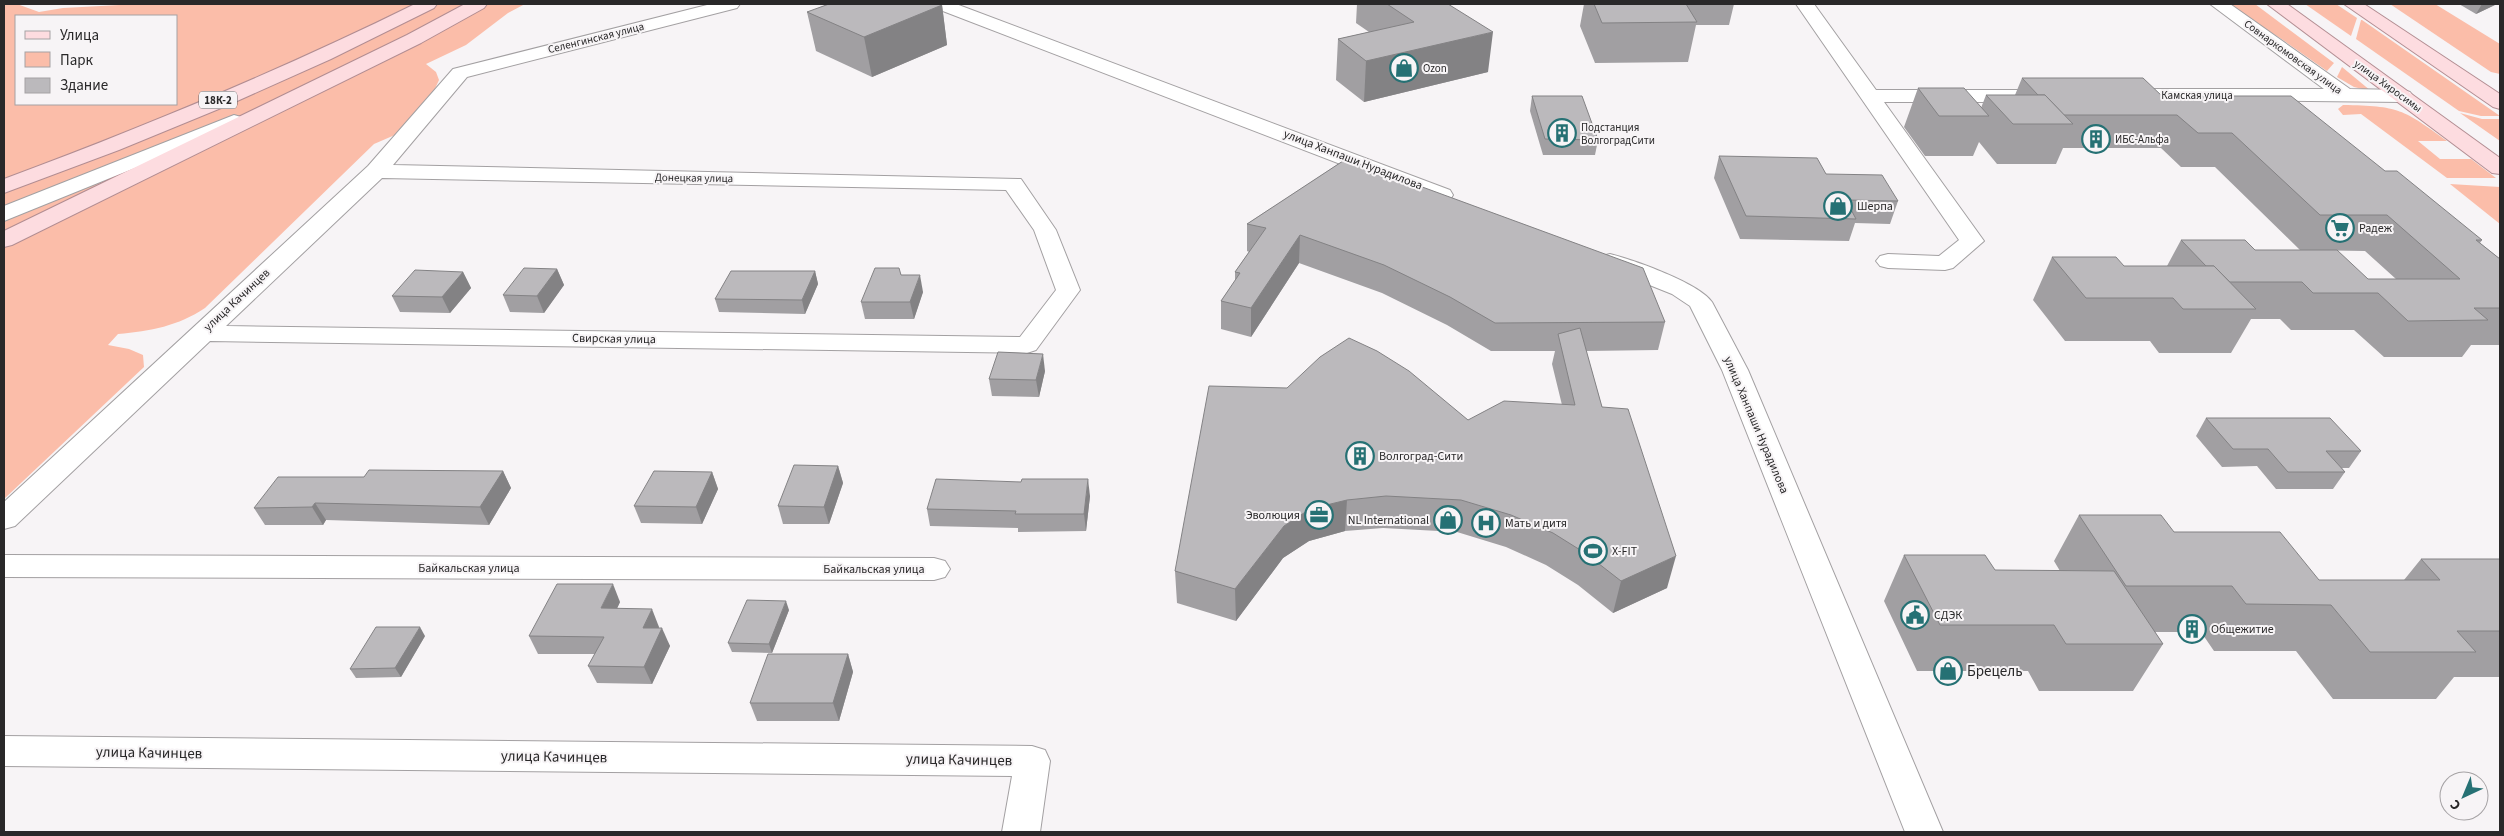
<svg xmlns="http://www.w3.org/2000/svg" width="2504" height="836" font-family="'Source Sans 3',sans-serif">
  <style>
    .green { fill: #fbbda9; fill-rule: evenodd }
    .lines { fill: none; stroke-linecap: round; stroke-linejoin: round }
    .minor-casing { stroke: #a3a0a2; stroke-width: 2 }
    .major-casing { stroke: #b28d92; stroke-width: 2 }
    .minor { fill: #fff; fill-rule: evenodd }
    .major { fill: #fddce0; fill-rule: evenodd }
    .wall { fill: #a19fa2 }
    .shaded-wall { fill: #838284 }
    .building { fill: #bbb9bc; stroke: #838284 }
    .labels { text-anchor: middle; dominant-baseline: central; stroke-width: 4; stroke-linejoin: round; paint-order: stroke }
    .far-street-label { font-size: 11px; fill: #292829; stroke: #f7f4f6 }
    .far-poi-label { font-size: 11px; fill: #292829; stroke: #f7f4f6; text-anchor: start }
    .shield { fill: #f7f4f6; stroke: #676566; stroke-width: 1 }
    .shield-label { font-size: 11px; font-weight: bold; fill: #292829 }
    .street-label { font-size: 12px; fill: #292829; stroke: #f7f4f6 }
    .poi-label { font-size: 12px; fill: #292829; stroke: #f7f4f6; text-anchor: start }
    .near-poi-label { font-size: 15px; fill: #292829; stroke: #f7f4f6; text-anchor: start }
    .near-street-label { font-size: 15px; fill: #292829; stroke: #f7f4f6 }
  </style>
  <rect width="100%" height="100%" fill="#f7f4f6"/>
  <!-- green -->
  <g class="green">
    <path d="M4,4h13l22,8 24,-4 75,-4h387l-17,9 -42,32 -40,19 10,8 3,8 -21,45 -44,19 -169,164c-27,18 -54,23 -87,26l-10,11 21,4 14,6 1,12 -140,132zM16,16h160v88h-160z"/>
    <path d="M2226,4h29l79,59 -7,8 -47,-33z"/>
    <path d="M2305,4h31l21,14 -6,18z"/>
    <path d="M2390,4h45l65,40v30l-9,-2z"/>
    <path d="M2361,20h1l138,96h-19l-22,-5 -103,-72z"/>
    <path d="M2342,67l29,24 -17,-4 -17,-10z"/>
    <path d="M2343,105c56,1 60,4 104,36h-29l22,18h31l25,19h-49l-86,-64 -18,1 -5,-6z"/>
    <path d="M2460,113l22,6h18v22z"/>
    <path d="M2450,184l50,3v37z"/>
  </g>
  <g class="lines">
    <defs>
      <g id="minor">
        <path d="M711,4h29l-3,4 -270,69 -74,88 628,14 35,51 24,60 -44,60 -9,3 -817,-12 -195,185 -11,3v-27l364,-336 85,-97zM382,178l624,12 28,40 22,60 -36,47 -794,-11z"/>
        <path d="M932,4h24l494,186 3,5 -3,5 -8,2 -8,-2 -499,-192z"/>
        <path d="M1796,4h18l62,86h147l7,2 3,4 -3,4 -7,2h-139l100,139 -31,27 -8,2 -57,-2 -8,-2 -4,-5 4,-5 8,-2 51,2 20,-16z"/>
        <path d="M2210,4h20l120,85 53,1 7,2 3,4 -3,4 -7,2 -286,-3 -3,-4 3,-4 7,-2h200z"/>
        <path d="M234,115l7,2 3,4 -3,4 -237,96v-15z"/>
        <path d="M1610,254c24,6 89,29 102,48l36,68 195,462h-38l-183,-462 -32,-64 -18,-12 -70,-28 -4,-5 4,-5z"/>
        <path d="M4,555l930,3 11,3 5,8 -5,8 -11,3 -930,-3z"/>
        <path d="M4,736l1028,10 13,4 5,11 -10,71h-38l10,-56 -1008,-10z"/>
      </g>
      <g id="major">
        <path d="M415,4h22l-3,4 -103,51 -105,47 -107,44 -115,43v-14c140,-52 277,-109 411,-175z"/>
        <path d="M465,4h22l-3,4 -63,35 -409,202 -8,2v-16l403,-196z"/>
        <path d="M2267,4h20l213,154v16l-8,-1z"/>
        <path d="M2344,4h20l136,90v15l-7,-2z"/>
      </g>
    </defs>
    <!-- minor casing -->
    <use href="#minor" class="minor-casing"/>
    <!-- major casing -->
    <use href="#major" class="major-casing"/>
    <!-- minor -->
    <use href="#minor" class="minor"/>
    <!-- major -->
    <use href="#major" class="major"/>
  </g>
  <!-- wall -->
  <g class="wall">
    <path d="M1357,4h91l40,68 -124,30 -28,-22 2,-41 31,-7 -13,-9z"/>
    <path d="M1584,4h150l-5,21h-33l-8,37 -93,1 -15,-37z"/>
    <path d="M2459,4h38l-21,10z"/>
    <path d="M942,5l5,40 -75,32 -56,-26 -9,-39z"/>
    <path d="M2022,78l140,18 223,75 97,69 -2,3 20,16v86h-29l-9,12h-78l-30,-27h-63l-11,-11h-29l-20,34h-72l-9,-12h-85l-32,-41 19,-43 72,9h43l14,-26 74,10 113,29h28l-31,-28 -65,-1 -85,-83h-34l-20,-19h-98l-7,16h-59l-18,-22 -6,14h-48l-21,-29 14,-39 63,20 5,-13h29z"/>
    <path d="M1532,96l66,44 -3,15h-52l-13,-44z"/>
    <path d="M1719,156l179,45 -8,23 -35,-1 -6,18 -109,-2 -26,-61z"/>
    <path d="M1346,159l319,163 -7,28 -72,1 16,56 65,181 -54,25 -35,-28 -32,-20 -40,-18 -49,-15 -74,-4 -38,3 -36,10 -26,17 -47,63 -59,-18 -2,-32 293,-151 94,-15 -10,-41 3,-13h-64l-44,-26 -65,-32 -83,-30 -48,74 -30,-8v-28l14,-20v-9l14,-20 -2,-1v-27z"/>
    <path d="M557,269l7,16 -20,28 -34,-1 -7,-17z"/>
    <path d="M815,271l3,13 -13,30 -86,-2 -4,-13z"/>
    <path d="M463,272l8,16 -21,25 -50,-1 -8,-16z"/>
    <path d="M901,275l22,17 -9,27h-49l-4,-17z"/>
    <path d="M1045,371l-6,26 -47,-1 -3,-17z"/>
    <path d="M2206,418l155,33 -12,17h-7l3,4 -12,17h-57l-19,-23 -35,1 -26,-31z"/>
    <path d="M838,466l5,17 -14,41h-46l-5,-18z"/>
    <path d="M503,471l8,17 -22,37 -163,-5 -3,5h-58l-11,-17 110,-31z"/>
    <path d="M712,472l6,17 -16,35 -61,-1 -7,-17z"/>
    <path d="M1090,496l-4,35 -68,1v-4l-88,-2 -3,-17z"/>
    <path d="M2079,515l95,17 145,48h85l17,-21h79v118h-46l-18,22h-103l-37,-48h-82l-13,-19h-46l8,12 -30,47h-94l-11,-20h-111l-33,-70 20,-46 91,15 65,1 -6,-10z"/>
    <path d="M620,602l-3,6 42,19v1l11,18 -18,38 -55,-1 -9,-17 7,-12h-57l-9,-18z"/>
    <path d="M789,610l-17,43 -40,-1 -4,-9z"/>
    <path d="M425,636l-24,41 -45,1 -6,-9z"/>
    <path d="M848,654l5,18 -14,49h-82l-7,-18z"/>
  </g>
  <!-- shaded-wall -->
  <g class="shaded-wall">
    <path d="M2482,4h15l-21,10z"/>
    <path d="M942,5l5,40 -75,32 -8,-40z"/>
    <path d="M1493,32l-5,40 -124,30 2,-41z"/>
    <path d="M1300,235l-1,28 -48,74v-29z"/>
    <path d="M557,269l7,16 -20,28 -7,-17z"/>
    <path d="M815,271l3,13 -13,30 -3,-14z"/>
    <path d="M463,272l8,16 -21,25 -8,-16z"/>
    <path d="M920,275l3,17 -9,27 -4,-17z"/>
    <path d="M1043,354l2,17 -6,26 -3,-17z"/>
    <path d="M838,466l5,17 -14,41 -5,-17z"/>
    <path d="M503,471l8,17 -22,37 -9,-18z"/>
    <path d="M712,472l6,17 -16,35 -6,-17z"/>
    <path d="M1088,479l2,17 -4,35 -2,-17z"/>
    <path d="M1347,500l-2,31 -36,10 -26,17 -47,63 -1,-32 49,-63 26,-17z"/>
    <path d="M315,503l11,17 -3,5 -11,-18z"/>
    <path d="M1676,556l-9,32 -54,25 8,-32z"/>
    <path d="M613,584l7,18 -11,24 -8,-18z"/>
    <path d="M786,601l3,9 -17,43 -3,-9z"/>
    <path d="M652,609l7,18 -9,18 -7,-17z"/>
    <path d="M420,627l5,9 -24,41 -6,-9z"/>
    <path d="M662,628l8,18 -18,38 -8,-17z"/>
    <path d="M848,654l5,18 -14,49 -6,-18z"/>
  </g>
  <!-- building -->
  <g class="building">
    <path d="M829,4h108l5,1 -78,32 -57,-25z"/>
    <path d="M1387,4h61l45,28 -127,29 -28,-22 76,-17z"/>
    <path d="M1594,4h92l11,18 -95,1z"/>
    <path d="M2022,78h121l19,18h129l94,75h12l85,69h-6l24,19v49h-26l14,12 -80,1 -30,-28h-65l-11,-11h-72l-16,-16h-8l-25,-26h64l10,10h82l31,29h92l-73,-64h-67l-88,-82h-34l-21,-18h-113l-19,-20h-7z"/>
    <path d="M1918,88h46l25,28h-50z"/>
    <path d="M1986,95h59l28,29h-60z"/>
    <path d="M1532,96h50l16,44 -53,-1z"/>
    <path d="M1719,156l98,2 9,16 56,1 16,26 -52,-1 10,19 -110,-3z"/>
    <path d="M1346,159l297,109 22,54 -170,1 -45,-26 -66,-32 -84,-30 -49,73 -30,-7 19,-28 -5,-1 31,-44 -19,-4z"/>
    <path d="M2052,257h64l8,9h90l42,43h-73l-10,-11h-87z"/>
    <path d="M524,268l33,1 -20,27 -34,-1z"/>
    <path d="M875,268h24l2,7h19l-10,27h-49z"/>
    <path d="M415,270l48,2 -21,25 -50,-1z"/>
    <path d="M731,271h84l-13,29 -87,-1z"/>
    <path d="M1580,328l22,79 26,2 48,147 -55,25 -36,-28 -32,-20 -42,-18 -50,-15 -75,-4 -39,4 -37,9 -26,17 -49,63 -60,-18 34,-185 78,2 33,-31 29,-19 28,13 32,20 59,49 36,-19 71,4 -17,-71z"/>
    <path d="M998,352l45,2 -7,26 -47,-1z"/>
    <path d="M2206,418h124l31,33h-35l19,21h-57l-20,-23h-35z"/>
    <path d="M794,465l44,1 -14,41 -46,-1z"/>
    <path d="M369,470l134,1 -23,36 -165,-4 -3,4 -58,1 24,-31h86z"/>
    <path d="M654,471l58,1 -16,35 -62,-1z"/>
    <path d="M936,479l85,3 1,-3h66l-4,35h-69l1,-3 -89,-2z"/>
    <path d="M2079,515h82l13,17h106l39,48h121l-19,-21h79v72h-43l19,21h-106l-39,-47 -85,-1 -14,-18h-106z"/>
    <path d="M1904,555h81l10,15 119,1 49,73h-97l-12,-19h-114z"/>
    <path d="M557,584h56l-12,24 51,1 -9,19h19l-18,39 -56,-1 16,-29 -75,-1z"/>
    <path d="M747,600l39,1 -17,43 -41,-1z"/>
    <path d="M376,627h44l-25,41 -45,1z"/>
    <path d="M768,654h80l-15,49h-83z"/>
  </g>
  <!-- icons -->
  <defs>
    <symbol id="shop-ring" viewBox="-11 -11 22 22"><circle r="9.5" fill="#f7f4f6" stroke="#267174" stroke-width="1.5"/><path d="M-5-2.5h2.3a2.7 3.5 0 0 1 5.4 0H5L5.5 6h-11ZM-1.5-2.5h3a1.5 2.3 0 0 0-3 0Z" fill="#267174"/></symbol>
    <symbol id="building-ring" viewBox="-11 -11 22 22"><circle r="9.5" fill="#f7f4f6" stroke="#267174" stroke-width="1.5"/><path d="M-4-6H4V6H1V3H-1V6H-4ZM-2.5-4.3h1.7v1.8h-1.7ZM.8-4.3h1.7v1.8H.8ZM-2.5-1h1.7V.8h-1.7ZM.8-1h1.7V.8H.8Z" fill="#267174"/></symbol>
    <symbol id="supermarket-ring" viewBox="-11 -11 22 22"><circle r="9.5" fill="#f7f4f6" stroke="#267174" stroke-width="1.5"/><path d="M-6-5.5h2.5l.6 2H6L4.5 2H-2.5L-4.4-4H-6ZM-1.5 3.2a1.3 1.3 0 1 0 .1 0ZM3 3.2a1.3 1.3 0 1 0 .1 0Z" fill="#267174"/></symbol>
    <symbol id="office-ring" viewBox="-11 -11 22 22"><circle r="9.5" fill="#f7f4f6" stroke="#267174" stroke-width="1.5"/><path d="M-6-3h4V-5.5h4V-3h4V5H-6ZM-1-4.5V-3h2v-1.5ZM-6 0V1H6V0Z" fill="#267174"/></symbol>
    <symbol id="hospital-ring" viewBox="-11 -11 22 22"><circle r="9.5" fill="#f7f4f6" stroke="#267174" stroke-width="1.5"/><path d="M-5-5h3v3.5h4V-5h3V5h-3V1.5h-4V5h-3Z" fill="#267174"/></symbol>
    <symbol id="stadium-ring" viewBox="-11 -11 22 22"><circle r="9.5" fill="#f7f4f6" stroke="#267174" stroke-width="1.5"/><path d="M0-5a6.5 5 0 1 0 0 10a6.5 5 0 1 0 0-10ZM-3.5-1.8h7v3.6h-7Z" fill="#267174"/></symbol>
    <symbol id="civic-ring" viewBox="-11 -11 22 22"><circle r="9.5" fill="#f7f4f6" stroke="#267174" stroke-width="1.5"/><path d="M-.6-6.5H3V-4.5H.6V-3L4-1V1h2V6H-6V1h2V-1L-.6-3ZM-1.2 2.5V6h2.4V2.5Z" fill="#267174"/></symbol>
  </defs>
  <g fill-rule="evenodd">
    <use href="#shop-ring" x="1388" y="52" width="32" height="32"/>
    <use href="#building-ring" x="1546" y="117" width="32" height="32"/>
    <use href="#building-ring" x="2080" y="123" width="32" height="32"/>
    <use href="#shop-ring" x="1822" y="190" width="32" height="32"/>
    <use href="#supermarket-ring" x="2324" y="212" width="32" height="32"/>
    <use href="#building-ring" x="1344" y="440" width="32" height="32"/>
    <use href="#office-ring" x="1303" y="499" width="32" height="32"/>
    <use href="#shop-ring" x="1432" y="504" width="32" height="32"/>
    <use href="#hospital-ring" x="1470" y="507" width="32" height="32"/>
    <use href="#stadium-ring" x="1577" y="535" width="32" height="32"/>
    <use href="#civic-ring" x="1899" y="599" width="32" height="32"/>
    <use href="#building-ring" x="2176" y="613" width="32" height="32"/>
    <use href="#shop-ring" x="1932" y="655" width="32" height="32"/>
  </g>
  <g class="labels">
    <!-- far-street labels -->
    <g class="far-street-label">
      <text transform="translate(596 38) rotate(-14)">Селенгинская улица</text>
      <text transform="translate(2293 57) rotate(36)">Совнаркомовская улица</text>
      <text transform="translate(2388 86) rotate(36)">улица Хиросимы</text>
      <text x="2197" y="95">Камская улица</text>
      <text transform="translate(694 178) rotate(1)">Донецкая улица</text>
    </g>
    <!-- far-poi labels -->
    <g class="far-poi-label">
      <text x="1423" y="68">Ozon</text>
      <text x="1581" y="127">Подстанция<tspan x="1581" dy="13">ВолгоградСити</tspan></text>
      <text x="2115" y="139">ИБС-Альфа</text>
    </g>
    <!-- shield labels -->
    <rect class="shield" x="199" y="91.5" width="38" height="17" rx="4"/>
    <g class="shield-label">
      <text x="218" y="100">18К-2</text>
    </g>
    <!-- street labels -->
    <g class="street-label">
      <text transform="translate(1353 160) rotate(21)">улица Ханпаши Нурадилова</text>
      <text transform="translate(237 300) rotate(-43)">улица Качинцев</text>
      <text transform="translate(614 339) rotate(1)">Свирская улица</text>
      <text transform="translate(1756 425) rotate(67)">улица Ханпаши Нурадилова</text>
      <text x="469" y="568">Байкальская улица</text>
      <text x="874" y="569">Байкальская улица</text>
    </g>
    <!-- poi labels -->
    <g class="poi-label">
      <text x="1857" y="206">Шерпа</text>
      <text x="2359" y="228">Радеж</text>
      <text x="1379" y="456">Волгоград-Сити</text>
      <text x="1300" y="515" text-anchor="end">Эволюция</text>
      <text x="1429" y="520" text-anchor="end">NL International</text>
      <text x="1505" y="523">Мать и дитя</text>
      <text x="1612" y="551">X-FIT</text>
      <text x="1934" y="615">СДЭК</text>
      <text x="2211" y="629">Общежитие</text>
    </g>
    <!-- near-poi labels -->
    <g class="near-poi-label">
      <text x="1967" y="671">Брецель</text>
    </g>
    <!-- near-street labels -->
    <g class="near-street-label">
      <text transform="translate(149 753) rotate(1)">улица Качинцев</text>
      <text transform="translate(554 757) rotate(1)">улица Качинцев</text>
      <text transform="translate(959 760) rotate(1)">улица Качинцев</text>
    </g>
  </g>
  <!-- border -->
  <rect width="2504" height="836" fill="none" stroke="#292829" stroke-width="10"/>
  <!-- legend -->
  <rect x="15" y="15" width="162" height="90" fill="#f7f4f6" stroke="#a5a2a4"/>
  <rect x="25" y="31" width="25" height="8" fill="#fddce0" stroke="#a5a2a4"/>
  <text x="60" y="40" font-size="15" fill="#292829">Улица</text>
  <rect x="25" y="52" width="25" height="15" fill="#fbbda9" stroke="#a5a2a4"/>
  <text x="60" y="65" font-size="15" fill="#292829">Парк</text>
  <rect x="25" y="78" width="25" height="15" fill="#bbb9bc" stroke="#a5a2a4"/>
  <text x="60" y="90" font-size="15" fill="#292829">Здание</text>
  <!-- north arrow -->
  <g transform="translate(2464 796) rotate(224)"><circle r="24" fill="#f7f4f6" stroke="#a5a2a4"/>
  <path d="M0-4L9 19L0 12L-9 19Z" fill="#267174"/>
  <text y="-8" font-size="14" font-weight="bold" text-anchor="middle" fill="#292829">С</text>
  </g>
</svg>
